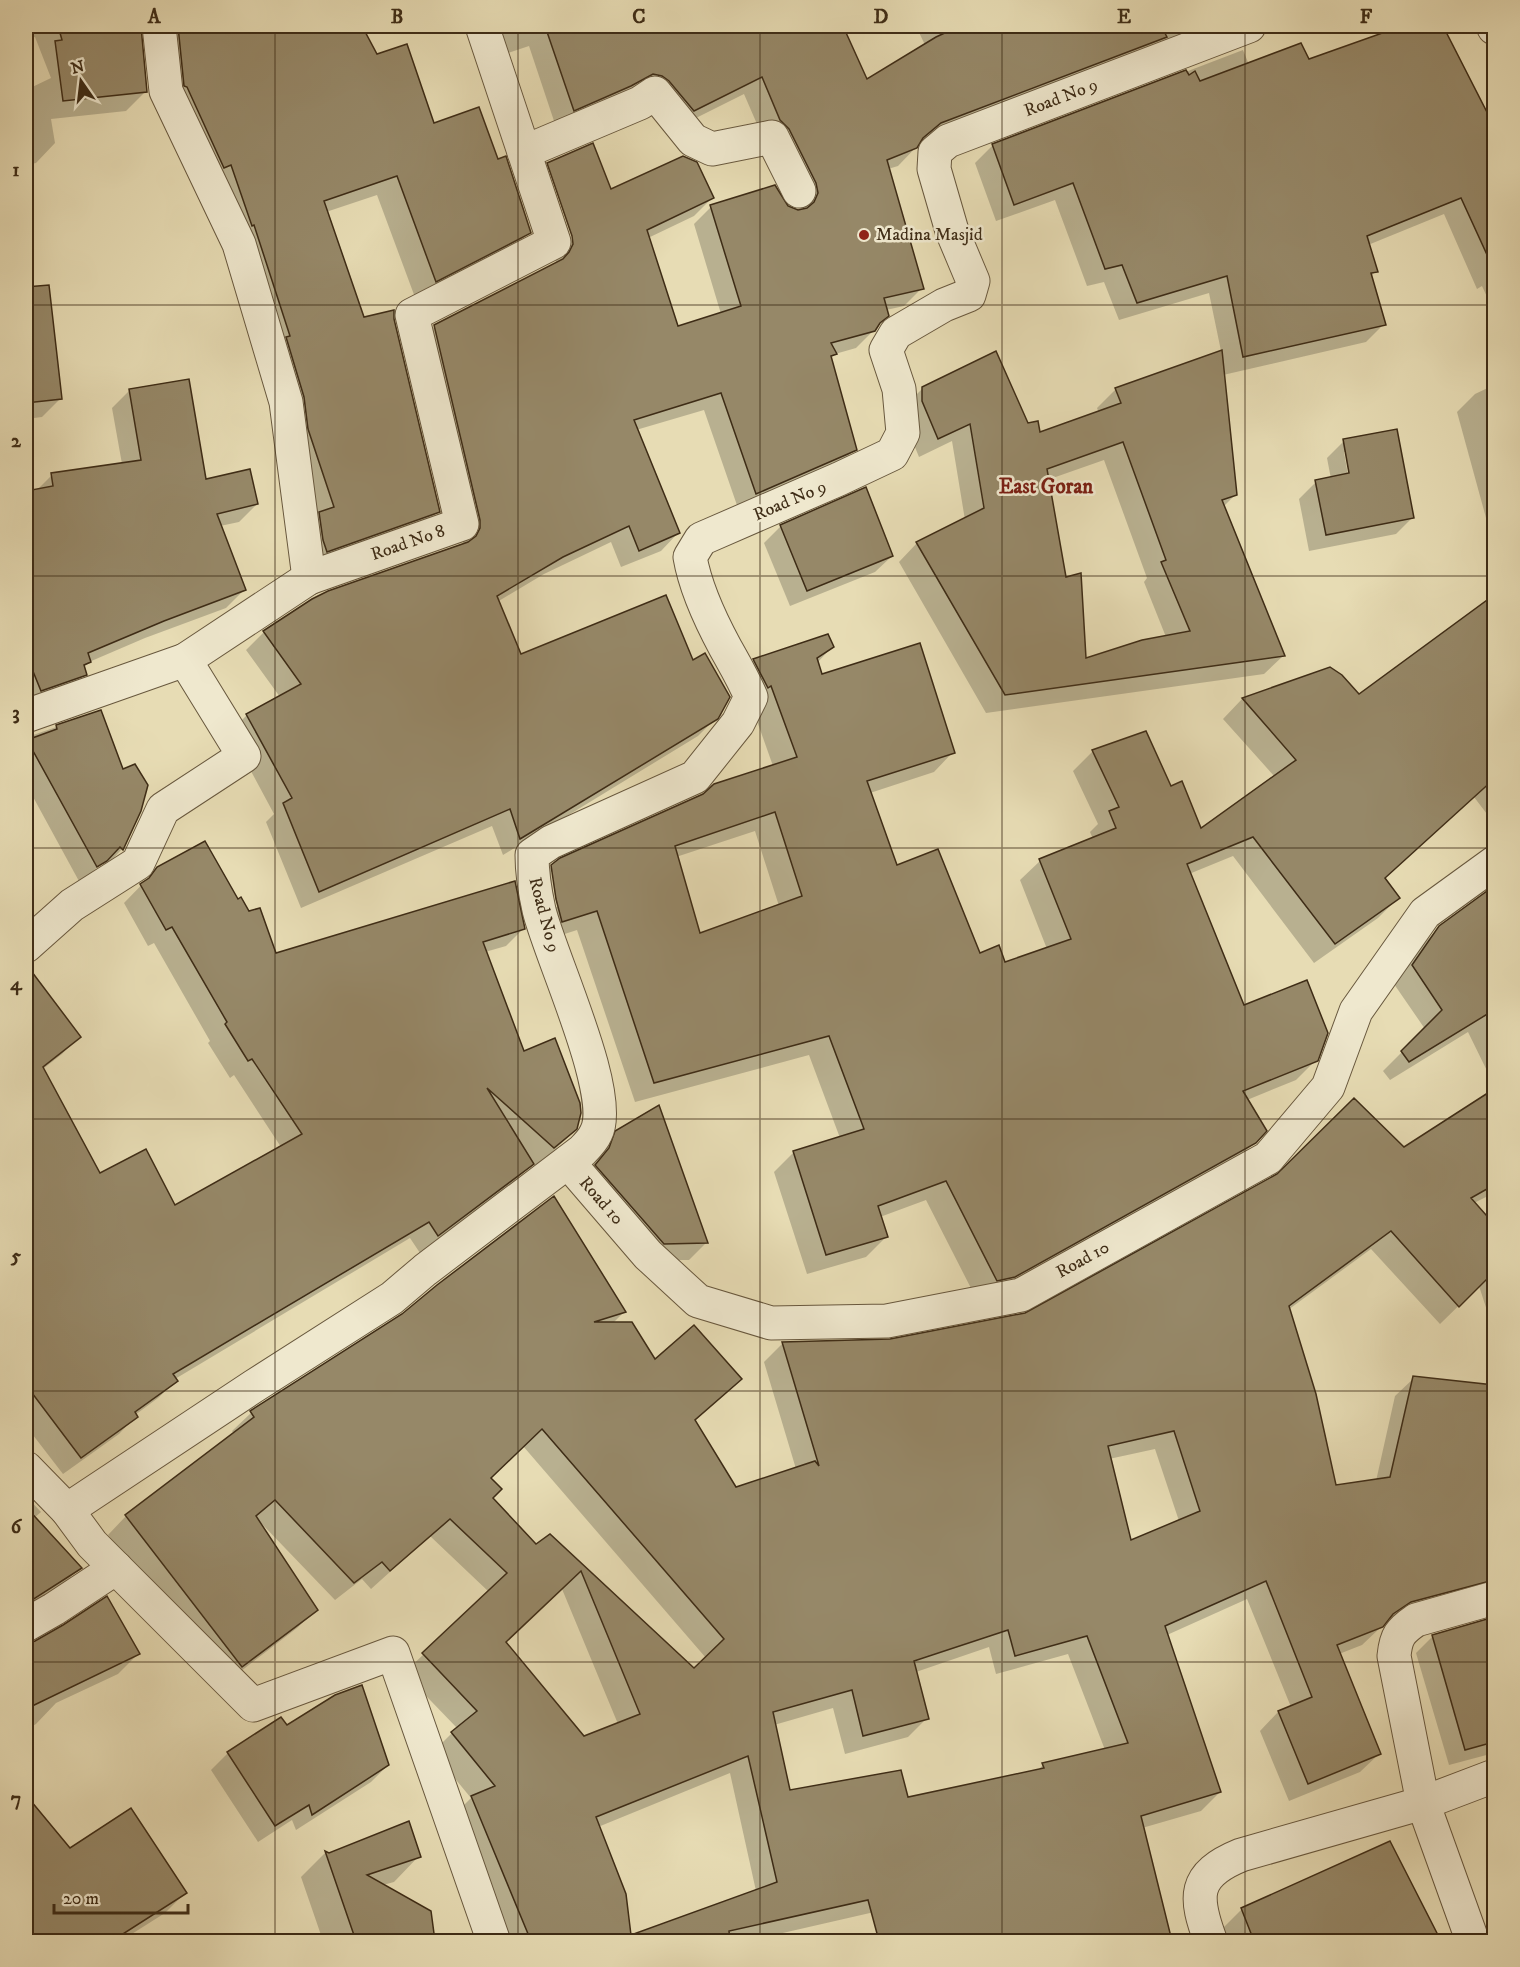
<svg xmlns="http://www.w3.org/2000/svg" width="1520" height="1967" font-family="'IM FELL DW Pica',serif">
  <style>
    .shadow { fill: #0003; fill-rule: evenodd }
    .building { fill: #968868; stroke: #3e2c16; stroke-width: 1.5; fill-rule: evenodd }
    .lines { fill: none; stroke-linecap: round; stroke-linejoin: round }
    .minor-casing { stroke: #68583e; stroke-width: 35 }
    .minor { stroke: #efe8ce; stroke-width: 33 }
    .grid { fill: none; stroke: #3e2c16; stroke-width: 1.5; stroke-opacity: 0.55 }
    .poi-dot { fill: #8f2418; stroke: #efe8ce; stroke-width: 2 }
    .labels { text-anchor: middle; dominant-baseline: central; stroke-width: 5; stroke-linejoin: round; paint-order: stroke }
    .street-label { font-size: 18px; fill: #3e2c16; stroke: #efe8ce }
    .poi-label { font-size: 18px; fill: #3e2c16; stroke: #efe8ce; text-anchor: start }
    .quarter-label { font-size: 21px; font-weight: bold; fill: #7a1f14; stroke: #efe8ce }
    .neatline { fill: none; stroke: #3e2c16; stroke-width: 2 }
    .grid-label { font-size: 20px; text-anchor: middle; font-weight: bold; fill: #3e2c16 }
  </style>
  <rect width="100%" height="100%" fill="#e7dcb4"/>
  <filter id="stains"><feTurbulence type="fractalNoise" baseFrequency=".00333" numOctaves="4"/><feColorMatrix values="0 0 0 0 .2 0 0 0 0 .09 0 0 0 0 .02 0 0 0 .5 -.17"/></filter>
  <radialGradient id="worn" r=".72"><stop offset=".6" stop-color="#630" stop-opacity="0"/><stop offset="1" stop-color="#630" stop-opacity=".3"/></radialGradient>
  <!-- shadow -->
  <g class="shadow">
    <path d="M26,26h334l17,29 56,70 64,36 32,71 -19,20 -94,48 -39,-105 -51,17 37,107 29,1 46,191 -19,20 -111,39 -23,-153 -138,-389 -8,-1 7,64 -20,20 -75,8 4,24 -19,20 -10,2v-75l25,-12 -16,-41 -9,3z"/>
    <path d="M485,26h357l25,56 58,-37 -9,-19h308l-302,115 -24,25 -10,3 34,119 -18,18 -18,4 -12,20 -18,18 -21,6 -5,5 25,90 -18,18 -98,44 -35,-101 -68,20 42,103 -17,18 -40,16 -10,-25 -67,32 -47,28 23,54 196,62 -18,18 -195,119 -11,-29 -191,82 -35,-86 8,-8 -44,-82 17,-17 33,-18 -34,-47 18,-18 48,-32 151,-55v-7l-46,-194 18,-18 121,-63 -1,-9 -25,-73 18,-17 63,27 101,7 -18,18 -46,22 29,90 44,-14 -27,-90 17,-17 76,1 14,3 -2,-10 -36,-63 -19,-44 -68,34 -24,-30 -96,29 -27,-81 -33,11zM548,170h3l25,73 -3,1z"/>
    <path d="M1406,26h35l53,103v183l-12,-26 -5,3 -33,-75 -76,31 8,26 -6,6 14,47 -18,18 -143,33 13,119 -13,13 60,149 -19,18 -278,39 -87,-151 18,-19 48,-23 -13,-79 -33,16 -15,-37v-13l19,-19 104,37 12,9 60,-21 -2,-5 19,-19 105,-38 -12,-58 -90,27 -15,-38 -17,4 -32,-86 -59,21 -21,-58 17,-17 251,-96 11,27 54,-16zM1104,460l43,118 -3,4 22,55 -81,23 -20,-82 -18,-98z"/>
    <path d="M49,297l12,101 -19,19 -16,2v-119z"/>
    <path d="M1494,385v162l-37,-135 18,-18z"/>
    <path d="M130,390l75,91 52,23 -18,18 -19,4 24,64 -18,18 -81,30 -56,24 -6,6 2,6 -17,18 -42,15v-214l10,-2 16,-16 70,-11 -10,-56z"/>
    <path d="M1344,441l69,76 -17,17 -87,17 -10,-52 17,-17 15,-3 -4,-21zM1344,452h3l5,29h-3z"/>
    <path d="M865,489l27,67 -17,16 -85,34 -26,-63 16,-16z"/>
    <path d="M1494,597v220l-4,1 -16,-21 -91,82 15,19 -20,20 -64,45 -81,-107 -44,18 54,133 73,53 -20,20 -49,20 8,42 -21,21 -257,137 -51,-100 -46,17 6,20 -20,20 -59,17 -33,-102 20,-20 46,-14 -31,-83 -174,47 -58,-172 -34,11 -11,-55 20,-20 221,-100 -22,-62 -17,-24 20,-20 78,-13 -15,16 4,13 132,76 -19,20 -64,21 26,74 83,88 26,8 42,-14 -27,-69 20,-19 53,-22 -3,-7 8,-8 -25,-53 20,-20 77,36 30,43 75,-53 -52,-58 19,-20 88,-30 29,27zM755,831l24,75 -80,29 -23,-78zM551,872h3l4,35h-3z"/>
    <path d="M100,712l22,59 18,36 -18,42 -16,17 -4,-3 -22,20 -54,-99v-48l7,-1z"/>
    <path d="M158,868l79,33 38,53 249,-26 -18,18 -21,6 38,101 46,83 -19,18 -14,11 -3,-2 -19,19 -94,71 -10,-15 -235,141 1,2 -18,17 -23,17 1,1 -17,18 -56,40 -37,-48v-458l1,-1 52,69 -17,18 -23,18 61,103 75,32 106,-60 -47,-72 -4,3 -22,-35 2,-2 -56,-98 -6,3 -24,-43z"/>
    <path d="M1494,887v198l-26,-53 -78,48 -7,-9 42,-42 -31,-45 26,-37 20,-20z"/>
    <path d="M1494,1091v102l-20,10 20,24v102h-1l-14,-43 -39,38 -69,-75 -83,61 47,176 41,-5 19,-85 19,-18 80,8v84l-40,16 5,16 35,-7v64l-4,2 4,19 -17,18 -87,22 -10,8 -18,17 -23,9 40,100 -19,18 -71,29 -29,-70 18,-19 13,-5 -44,-108 -80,36 53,157 -19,19 -59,17 28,114h-294l90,-51 -223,51h-253l-37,-126 18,-18 -38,-46 24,-24 -53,-55 85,-81 -59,-56 -59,53 -9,-10 -27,21 -75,-78 56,88 -19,18 -74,57 -115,-150 18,-19 108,-82 -2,-3 19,-18 152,-98 221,-3 -11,11 42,38 85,18 -46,42 41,68 61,-20 -32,-107 19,-19 108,-2 139,-28 374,-164zM523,1446l183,212 -12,12 -144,-134 -14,10 -45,-48 -2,-20zM1155,1449l24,72 -49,21 -21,-83zM562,1589l56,135 -34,14 -79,-96zM989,1647l7,27 72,-20 37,96 -62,15 -6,6 -130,28 -118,-7 -15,-67 59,-17 12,46 63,-17 19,-19 -11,-46zM730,1773l26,118 -126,46 -32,-110z"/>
    <path d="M658,1107l48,136 -17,17h-42l-54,-94 6,-16 17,-18z"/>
    <path d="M26,1496l15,16 -7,6 46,50 -20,19 -34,22z"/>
    <path d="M1494,1619v134l-45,12 -33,-112 17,-17z"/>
    <path d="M36,1643l102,11 -20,20 -62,29 -20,21 -10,6v-85z"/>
    <path d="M281,1719l6,9 101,37 -17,17 -75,48 -4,-10 -34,22 -47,-72 17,-17z"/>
    <path d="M26,1797l43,53 116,43 -20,20 -38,24 3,5h-104z"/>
    <path d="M1390,1843l49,99h-216l-4,-10 23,-23z"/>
    <path d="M325,1853l4,2 90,1 -25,26 -11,3 47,27 4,30h-121l9,-4 -21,-61z"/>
  </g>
  <!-- building -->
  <g class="building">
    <path d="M58,26h83l6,66 -84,9 -8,-60 7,-1z"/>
    <path d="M178,26h184l15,28 30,-10 27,79 45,-16 19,52 8,-3 25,77 -95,49 -39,-106 -73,25 40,116 30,-7v9l46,193 -113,40 -4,-12 -4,-28 15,-5 -26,-78 -4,-32 -18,-60 4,-1 -36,-111 -2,1 -21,-61 -7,3 -37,-81 -3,-1z"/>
    <path d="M545,26h298l24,53 69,-42 24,-11h201l6,11 -226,86 -18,15 -6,10 -30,12 37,129 -40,9 5,18 -9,7 -5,8 -44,12 6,11 -6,2 26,94 -101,44 -35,-101 -87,27 46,113 -41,18 -10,-25 -66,31 -66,39 24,58 145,-59 27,65 12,-7 25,44 -12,22 -198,120 -10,-30 -191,83 -36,-89 9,-5 -46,-84 55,-30 -38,-53 49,-32 16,-8 140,-49 8,-6 4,-8v-8l-46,-195 129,-66 6,-7 4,-8 -1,-8 -25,-73 46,-20 18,46 72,-33 14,6 17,36 -67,32 31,96 63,-20 -31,-101 65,-20 13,21 10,4 9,-2 7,-6 4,-9 -2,-10 -27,-54 -9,-9 -18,-43 -68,34 -25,-30 -7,-5 -9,-2 -22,12 -57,25z"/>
    <path d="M1402,26h41l51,100v144l-33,-72 -94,38 11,36 -7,1 15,52 -143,32 -16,-81 -90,27 -15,-38 -17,4 -32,-86 -59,22 -22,-61 194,-74 3,5 6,-4 5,10 101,-38 8,16z"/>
    <path d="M49,285l13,114 -36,4v-116z"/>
    <path d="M1222,350l15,145 -15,5 63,156 -280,39 -89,-153 68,-34 -14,-84 -32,15 -16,-38v-14l74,-36 32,72 10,-2 2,11 81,-29 -6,-15zM1123,442l43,118 -5,2 29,69 -48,9 -56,18 -5,-85 -15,4 -19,-108z"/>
    <path d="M189,379l17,100 44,-10 8,35 -41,10 29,76 -82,31 -76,32 3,9 -7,3 3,10 -46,16 -15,-37v-163l27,-5 -2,-13 90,-13 -12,-71z"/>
    <path d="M1397,429l17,89 -88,17 -11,-55 34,-7 -6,-34z"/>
    <path d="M866,487l27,69 -86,35 -27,-66z"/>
    <path d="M1494,595v184l-109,99 15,20 -65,46 -82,-107 -66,27 57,141 63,-25 21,53 -10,28 -75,30 24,40 -11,12 -241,134 -18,4 -51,-100 -68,25 10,31 -62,18 -33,-104 71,-22 -35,-93 -175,47 -57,-172 -35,11 -6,-23 -5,-34 9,-7 143,-64 11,-10 83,-27 -26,-71 -3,2 -15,-29 75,-25 6,13 -17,11 5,16 98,-31 35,110 -88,28 30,84 41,-16 42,104 19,-8 6,17 66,-23 -32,-80 77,-31 -7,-17 10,-4 -27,-57 54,-19 25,55 11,-5 19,47 95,-68 -54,-62 88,-31 12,8 17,19zM775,812l27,84 -102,37 -25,-87z"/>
    <path d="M101,710l22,59 12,-5 13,21 -7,26 -18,39 -3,-3 -13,14 -10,6 -70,-127 30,-11 -1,-4z"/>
    <path d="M205,841l33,58 3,-2 8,14 11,-3 16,45 239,-72 10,48 -42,13 41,109 31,-13 25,65 1,10 -4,16 -23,19 -67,-60 47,76 -96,72 -9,-14 -256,152 5,7 -43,31 3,5 -57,41 -55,-73v-421l55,73 -38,30 57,106 46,-24 29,56 127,-71 -50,-75 -4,2 -23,-37 2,-2 -55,-95 -6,3 -26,-46 9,-6 8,-11z"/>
    <path d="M1494,886v124l-85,52 -8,-11 41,-41 -30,-45 27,-39z"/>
    <path d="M1494,1089v96l-23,13 23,26v48l-35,35 -68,-76 -102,75 27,88 20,91 54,-8 23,-101 81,9v195l-83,22 -18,12 -10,13 -46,18 44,109 -73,30 -30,-73 34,-14 -46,-116 -101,45 56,166 -80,24 31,125h-293l-11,-41 -139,31 1,10h-199l-60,-145 24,-10 -44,-54 26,-21 -55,-58 85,-80 -57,-54 -60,52 -8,-9 -28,21 -79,-83 -19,16 62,94 -76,57 -117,-152 129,-98 -4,-6 152,-97 35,-29 117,-89 72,116 -32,10h38l23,37 39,-34 48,54 -47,41 41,67 79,-26 4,5 -37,-124 108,-3 135,-26 252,-139 77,-76 50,49zM542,1429l182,210 -30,29 -144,-134 -14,10 -43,-46 9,-9 -11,-11zM1174,1431l26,80 -69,29 -23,-94zM581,1571l59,143 -56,22 -78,-94zM1008,1630l7,26 72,-20 41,107 -86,20 2,5 -136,29 -7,-27 -111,20 -17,-78 79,-22 11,46 66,-17 -15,-58zM748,1756l29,126 -146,53 -5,-41 -30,-77z"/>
    <path d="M659,1105l49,138 -44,1 -69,-79 14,-17 6,-17z"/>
    <path d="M26,1507l56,61 -56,36z"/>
    <path d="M107,1596l33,58 -114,55v-65l9,-3 28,-16z"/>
    <path d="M1494,1617v125l-29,8 -33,-115z"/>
    <path d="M362,1685l27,80 -77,50 -3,-10 -34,21 -48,-74 54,-35 6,8 48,-30z"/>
    <path d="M26,1795l44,53 61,-40 56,85 -75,48h-86z"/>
    <path d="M409,1821l12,36 -54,18 64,36 4,30h-79l-31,-90 4,2z"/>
    <path d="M1390,1841l51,100h-187l-13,-33z"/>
  </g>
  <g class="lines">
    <defs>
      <g id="minor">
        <path d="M159,26l7,65 73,153 47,158 23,176"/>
        <path d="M1493,26l1,2"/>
        <path d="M524,152l116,-49 15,-10 38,47 19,9 60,-12 27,54"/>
        <path d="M26,716l159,-56"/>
        <path d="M26,946l46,-41 66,-42 25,-54 81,-53 -59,-96 124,-82 153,-54 -50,-209 142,-73 -72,-216"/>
        <path d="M568,1162l80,93 50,46 73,22 116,-2 134,-26 247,-137 60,-71 28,-76 69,-98 69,-50"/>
        <path d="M26,1468l41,42 25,34 161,161 140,-52 101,289"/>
        <path d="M67,1510l187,-124 138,-88 33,-28 157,-119c5,-5 11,-11 14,-18 20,-38 -46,-177 -57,-223 -4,-18 -7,-37 -7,-55l19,-13 144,-65 43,-54 13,-26c-8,-19 -16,-32 -26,-50 -14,-26 -30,-61 -35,-90l11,-18 138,-60 53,-25 11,-21 -4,-44 -13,-39 10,-17 48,-28 25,-10 4,-14 -21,-50 -18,-62 1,-17 13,-11 301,-115"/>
        <path d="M26,1625l28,-16 62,-41"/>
        <path d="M1211,1942c-17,-45 -19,-67 30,-87l182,-52 71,-27"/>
        <path d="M1473,1942l-50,-139 -29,-147c2,-20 6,-25 22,-36l78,-22"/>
      </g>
    </defs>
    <!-- minor casing -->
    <use href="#minor" class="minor-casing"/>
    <!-- minor -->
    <use href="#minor" class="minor"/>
  </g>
  <!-- grid -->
  <path class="grid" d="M275,26v1916M518,26v1916M760,26v1916M1002,26v1916M1245,26v1916M26,305h1468M26,576h1468M26,848h1468M26,1119h1468M26,1391h1468M26,1662h1468"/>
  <!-- markers -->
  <circle class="poi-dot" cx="864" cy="235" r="6"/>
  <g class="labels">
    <!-- street labels -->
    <g class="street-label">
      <text transform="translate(1061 98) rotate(-21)">Road No 9</text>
      <text transform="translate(790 501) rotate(-23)">Road No 9</text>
      <text transform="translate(408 543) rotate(-19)">Road No 8</text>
      <text transform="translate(544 915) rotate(75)">Road No 9</text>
      <text transform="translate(601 1201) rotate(49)">Road 10</text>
      <text transform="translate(1083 1260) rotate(-29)">Road 10</text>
    </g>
    <!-- poi labels -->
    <g class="poi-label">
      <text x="876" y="235">Madina Masjid</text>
    </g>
    <!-- quarter labels -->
    <g class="quarter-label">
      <text x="1046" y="487">East Goran</text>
    </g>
  </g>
  <!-- margin -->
  <rect width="1520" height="1967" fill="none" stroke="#e7dcb4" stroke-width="66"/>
  <!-- north arrow -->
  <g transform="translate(81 81) rotate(346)" stroke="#efe8ce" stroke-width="4.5" paint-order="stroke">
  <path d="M0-4.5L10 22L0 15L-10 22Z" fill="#3e2c16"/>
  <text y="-9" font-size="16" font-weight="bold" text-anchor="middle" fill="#3e2c16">N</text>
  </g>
  <!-- scale -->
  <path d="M54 1904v9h134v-9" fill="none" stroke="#3e2c16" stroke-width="3"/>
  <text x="63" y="1904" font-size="18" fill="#3e2c16" stroke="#efe8ce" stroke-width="4.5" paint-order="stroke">20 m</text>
  <rect x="33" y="33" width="1454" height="1901" class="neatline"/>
  <g class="grid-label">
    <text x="154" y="23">A</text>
    <text x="397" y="23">B</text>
    <text x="639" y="23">C</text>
    <text x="881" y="23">D</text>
    <text x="1124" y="23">E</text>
    <text x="1366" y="23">F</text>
    <text x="16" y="176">1</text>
    <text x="16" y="447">2</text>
    <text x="16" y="719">3</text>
    <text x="16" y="990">4</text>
    <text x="16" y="1262">5</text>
    <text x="16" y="1533">6</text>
    <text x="16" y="1805">7</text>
  </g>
  <rect width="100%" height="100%" filter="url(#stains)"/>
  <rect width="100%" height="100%" fill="url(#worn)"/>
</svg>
